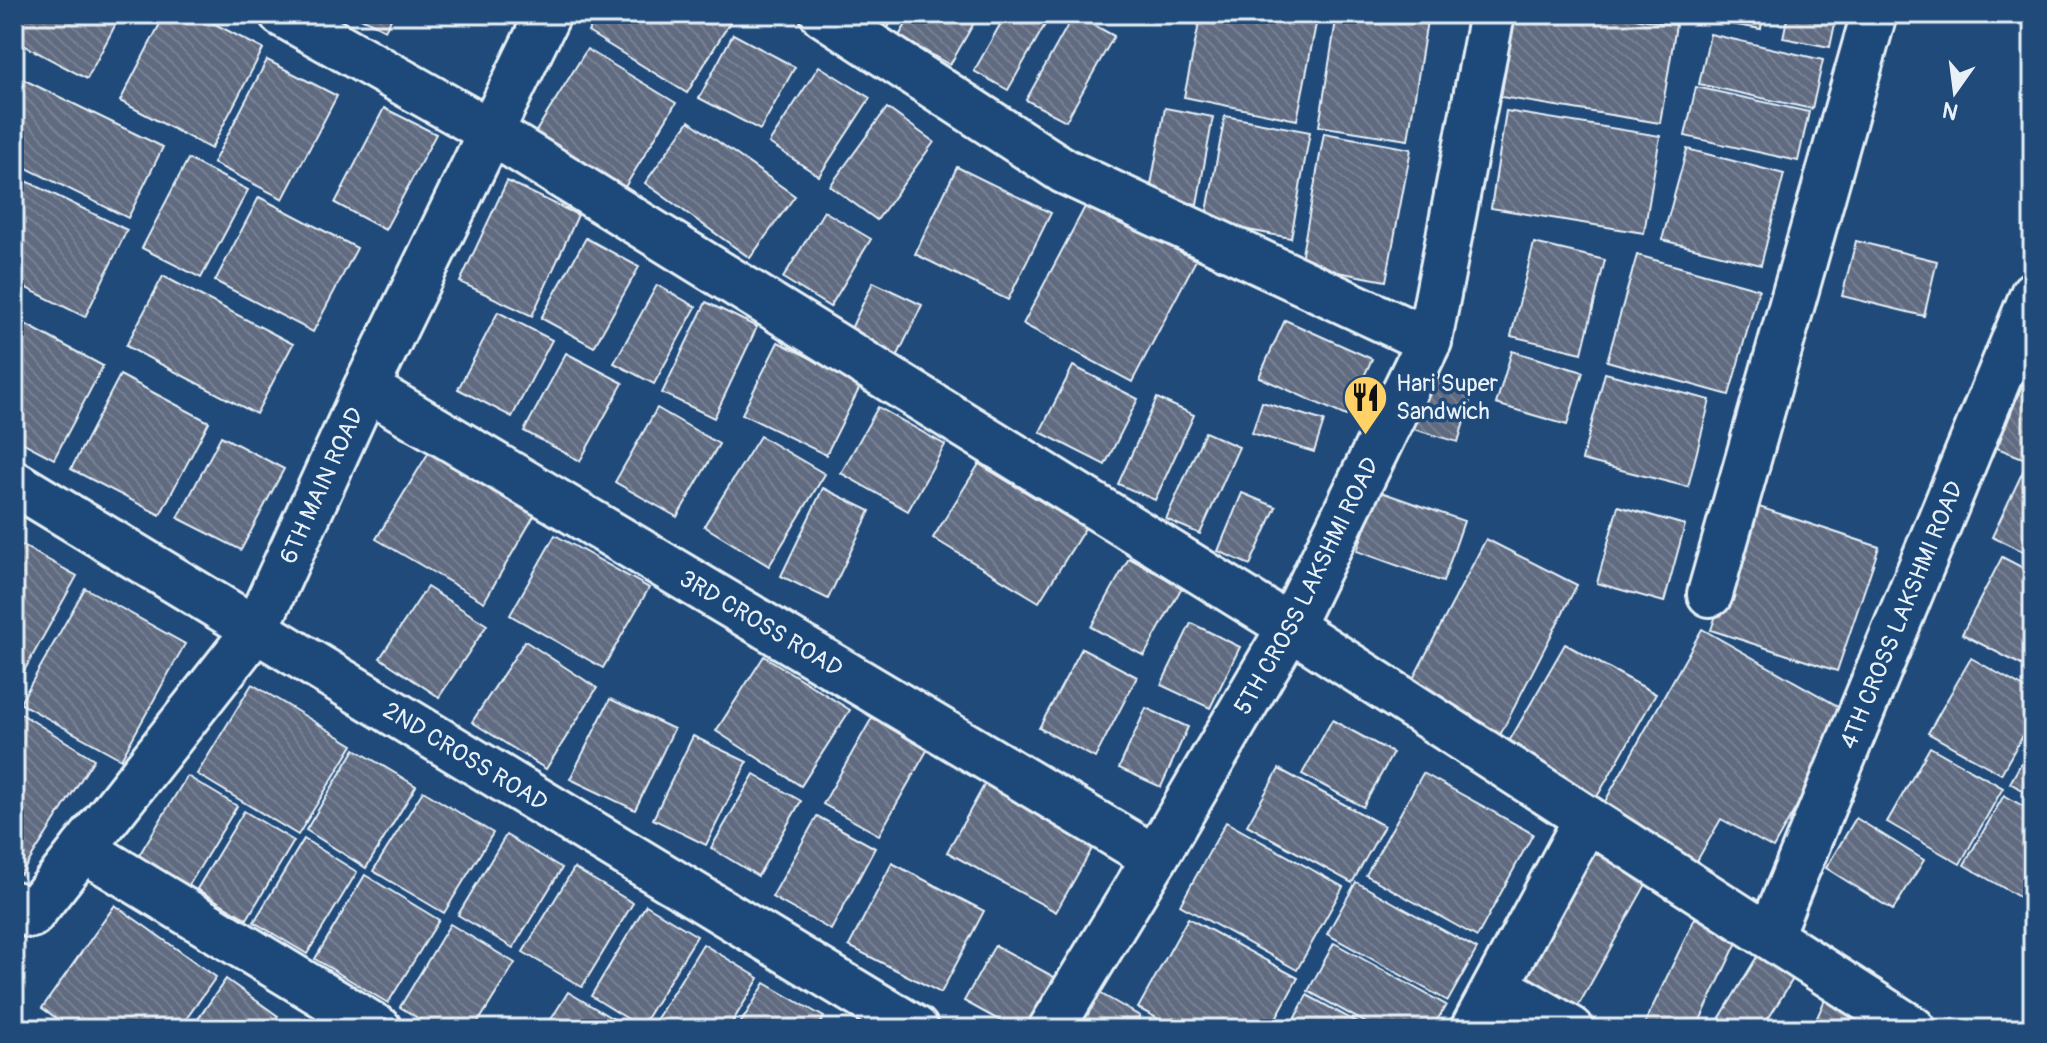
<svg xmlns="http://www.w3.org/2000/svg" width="2047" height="1043" font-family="Pangolin,sans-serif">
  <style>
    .building { fill: url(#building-back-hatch); stroke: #e8f1f8; stroke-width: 2 }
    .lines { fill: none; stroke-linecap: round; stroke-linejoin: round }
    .street-casing { stroke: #e8f1f8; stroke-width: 50 }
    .street { stroke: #1f4a7a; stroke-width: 44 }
    .labels { text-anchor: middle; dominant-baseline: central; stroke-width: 7; stroke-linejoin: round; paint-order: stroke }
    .poi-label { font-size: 24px; fill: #e8f1f8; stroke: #1f4a7a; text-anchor: start }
    .street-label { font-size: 24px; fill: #e8f1f8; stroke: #1f4a7a }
  </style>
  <defs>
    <pattern id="building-back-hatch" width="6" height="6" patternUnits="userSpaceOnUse" patternTransform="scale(2)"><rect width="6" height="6" fill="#606b80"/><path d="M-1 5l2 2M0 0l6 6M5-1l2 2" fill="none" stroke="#778193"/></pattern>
  </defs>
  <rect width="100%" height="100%" fill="#1f4a7a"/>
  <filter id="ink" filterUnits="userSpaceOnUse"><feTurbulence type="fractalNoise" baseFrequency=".0125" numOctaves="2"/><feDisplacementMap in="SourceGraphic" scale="16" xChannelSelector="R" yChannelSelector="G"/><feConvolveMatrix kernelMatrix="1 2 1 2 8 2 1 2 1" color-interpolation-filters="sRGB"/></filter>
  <g filter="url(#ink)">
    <!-- building -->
    <g class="building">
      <path d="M14,14h107l-34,65 -73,-39z"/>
      <path d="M165,14h31l67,35 -52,100 -91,-48z"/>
      <path d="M353,14h41l-9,16z"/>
      <path d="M599,14h118l13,8 -43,71 -99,-61z"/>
      <path d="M862,14h33l-7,14z"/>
      <path d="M912,14h67l-29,51 -51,-29z"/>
      <path d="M1006,14h45l-43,76 -34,-19z"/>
      <path d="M1074,14l40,22 -48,85 -40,-21z"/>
      <path d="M1201,14h117l-21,106 -113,-23z"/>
      <path d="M1337,14h91l-20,126 -89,-14z"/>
      <path d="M1515,14h96l65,11 -16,98 -159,-26z"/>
      <path d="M1707,14h56l-2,15 -55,-9z"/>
      <path d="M1788,14h49l-7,33 -47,-9z"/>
      <path d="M733,34l62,33 -35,63 -61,-32z"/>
      <path d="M1710,34l113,26 -11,49 -113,-25z"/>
      <path d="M587,49l89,54 -51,84 -90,-54z"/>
      <path d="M267,60l70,36 -54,103 -70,-36z"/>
      <path d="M819,66l51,32 -51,78 -50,-33z"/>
      <path d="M14,75l149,72 -35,71 -114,-56z"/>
      <path d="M1696,87l113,25 -11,49 -113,-25z"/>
      <path d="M384,108l52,26 -51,96 -50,-27z"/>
      <path d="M887,108l47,34 -57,78 -47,-34z"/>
      <path d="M1165,108l48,9 -16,87 -48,-8z"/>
      <path d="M1506,111l154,25 -16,97 -153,-25z"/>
      <path d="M1225,116l85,16 -19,106 -86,-16z"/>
      <path d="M689,121l106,75 -45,62 -105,-75z"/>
      <path d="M1324,133l87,16 -25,132 -86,-16z"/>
      <path d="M1687,149l97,25 -23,91 -99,-25z"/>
      <path d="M188,159l60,31 -47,88 -59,-30z"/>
      <path d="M957,167l94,46 -43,87 -93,-46z"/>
      <path d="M14,175l113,55 -42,87 -71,-35z"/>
      <path d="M507,181l71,34 -46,101 -72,-34z"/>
      <path d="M259,197l98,51 -44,84 -98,-51z"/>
      <path d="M1087,203l109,57 -64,122 -109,-58z"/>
      <path d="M824,211l47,28 -41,68 -47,-29z"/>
      <path d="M586,238l53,29 -45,80 -53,-29z"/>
      <path d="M1856,241l81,20 -13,55 -82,-20z"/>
      <path d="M1534,243l71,17 -23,93 -71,-17z"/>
      <path d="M1637,255l122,34 -30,106 -122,-34z"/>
      <path d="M163,276l130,68 -37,70 -130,-68z"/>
      <path d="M873,282l49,23 -25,52 -49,-22z"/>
      <path d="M657,285l39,22 -42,77 -40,-21z"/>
      <path d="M706,302l51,25 -43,91 -52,-25z"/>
      <path d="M498,312l54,28 -40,77 -54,-28z"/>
      <path d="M1285,320l87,39 -26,57 -87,-39z"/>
      <path d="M25,324l78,42 -49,93 -40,-21v-93z"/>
      <path d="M778,342l84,41 -36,72 -84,-41z"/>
      <path d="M1512,351l71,21 -16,53 -71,-21z"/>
      <path d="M566,353l57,30 -43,78 -56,-30z"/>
      <path d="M2033,358v104l-36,-14z"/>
      <path d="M1073,366l65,33 -33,66 -65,-33z"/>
      <path d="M1427,372l46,19 -15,51 -59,-17z"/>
      <path d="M1605,373l105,27 -22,87 -106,-27z"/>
      <path d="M120,375l89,47 -49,93 -89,-46z"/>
      <path d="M1157,398l37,17 -39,85 -37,-16z"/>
      <path d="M1262,402l62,19 -10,31 -62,-19z"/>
      <path d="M878,407l67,38 -37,66 -67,-38z"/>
      <path d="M657,408l62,36 -42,73 -62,-35z"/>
      <path d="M1205,432l34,15 -39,87 -34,-15z"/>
      <path d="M221,436l63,33 -43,81 -63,-32z"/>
      <path d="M760,436l65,38 -56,92 -65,-40z"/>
      <path d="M432,447l106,62 -54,93 -108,-63z"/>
      <path d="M979,464l106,64 -46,74 -106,-64z"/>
      <path d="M2024,469l9,4v83l-41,-19z"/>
      <path d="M823,488l47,23 -42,88 -47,-23z"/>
      <path d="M1378,491l86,30 -21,61 -86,-31z"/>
      <path d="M1242,493l34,14 -26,58 -32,-14z"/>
      <path d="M1753,505l126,42 -42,124 -126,-41z"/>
      <path d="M1618,506l67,19 -21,77 -67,-19z"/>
      <path d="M555,535l94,53 -46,80 -93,-53z"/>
      <path d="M1486,539l91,46 -80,156 -92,-47z"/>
      <path d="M14,541l63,35 -63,113z"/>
      <path d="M2002,557l31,16v98l-71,-37z"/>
      <path d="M1129,558l53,29 -38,69 -53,-29z"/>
      <path d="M427,587l60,38 -48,72 -59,-39z"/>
      <path d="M85,588l100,56 -64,115 -101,-56z"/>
      <path d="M1191,623l49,24 -30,61 -49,-23z"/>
      <path d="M1702,629l148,84 -77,135 -52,-29 -27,47 -95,-54z"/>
      <path d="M525,641l72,47 -51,81 -74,-47z"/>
      <path d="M1565,644l91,50 -62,108 -91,-50z"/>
      <path d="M1082,648l55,29 -42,81 -56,-30z"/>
      <path d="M764,656l86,54 -49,76 -85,-55z"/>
      <path d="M1971,658l62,35v24l-32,57 -73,-41z"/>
      <path d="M252,684l101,61 -55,90 -101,-61z"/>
      <path d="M610,699l64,30 -39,81 -65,-31z"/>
      <path d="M1146,708l42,19 -27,60 -42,-19z"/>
      <path d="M20,713l74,46 -73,115 -7,-5v-146z"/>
      <path d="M873,716l56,31 -50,88 -56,-31z"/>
      <path d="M1332,720l61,33 -30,54 -61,-33z"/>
      <path d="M693,736l54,26 -41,83 -53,-26z"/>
      <path d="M2033,742v54l-23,-13z"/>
      <path d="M1930,747l73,41 -43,76 -73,-42z"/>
      <path d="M355,749l61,37 -50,82 -60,-38z"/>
      <path d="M1279,769l105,57 -32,57 -105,-58z"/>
      <path d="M1423,773l110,61 -56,103 -111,-62z"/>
      <path d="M754,774l47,27 -43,75 -47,-28z"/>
      <path d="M187,776l50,30 -49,81 -50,-30z"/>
      <path d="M987,780l110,60 -41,72 -109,-60z"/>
      <path d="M423,791l70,42 -49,80 -71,-42z"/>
      <path d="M2004,795l29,17v93l-69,-40z"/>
      <path d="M244,811l50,30 -47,78 -50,-30z"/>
      <path d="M817,816l58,32 -44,82 -59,-33z"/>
      <path d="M1856,818l68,42 -31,50 -67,-42z"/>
      <path d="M1226,822l117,65 -46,83 -117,-65z"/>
      <path d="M506,835l56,33 -49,80 -55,-33z"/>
      <path d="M304,839l53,33 -50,82 -53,-32z"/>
      <path d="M1594,846l56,31 -74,133 -55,-30z"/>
      <path d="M892,863l92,48 -43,82 -92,-47z"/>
      <path d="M574,868l59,35 -51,84 -59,-35z"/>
      <path d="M365,875l74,45 -51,83 -73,-44z"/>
      <path d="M1356,882l121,67 -29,52 -121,-67z"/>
      <path d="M115,905l101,72 -37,52h-107l-30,-21z"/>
      <path d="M646,905l51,31 -56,91 -50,-31z"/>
      <path d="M1188,918l110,60 -28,51h-93l-39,-21z"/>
      <path d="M1695,918l44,20 -43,91h-54z"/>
      <path d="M450,924l65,39 -41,66h-39l-35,-22z"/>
      <path d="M1334,943l112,62 -14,24h-55l-69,-38z"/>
      <path d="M703,944l56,34 -31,51h-68l-7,-4z"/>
      <path d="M995,945l61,33 -27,51h-14l-51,-28z"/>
      <path d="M1763,947l36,22 -37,60h-49z"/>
      <path d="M226,979l52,37 -9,13h-78z"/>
      <path d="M765,983l59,34 -7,12h-80z"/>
      <path d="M1096,991l44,25 -8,13h-58z"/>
      <path d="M568,992l62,37h-85z"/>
      <path d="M1307,995l62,34h-80z"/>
      <path d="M1827,995l71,34h-86z"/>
    </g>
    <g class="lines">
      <defs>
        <g id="street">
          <path d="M282,14l209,118 799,495 623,402"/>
          <path d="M823,14l241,157 365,170"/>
          <path id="s1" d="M366,388l789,470"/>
          <path id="s2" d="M14,483l902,546"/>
          <path d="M1710,594l164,-580"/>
          <path d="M83,849l296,180"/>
          <path id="s3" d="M14,904l17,11 225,-286 110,-241 182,-374"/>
          <path id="s4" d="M1770,935l263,-641"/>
          <path d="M1497,986l74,43"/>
          <path id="s5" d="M1051,1029l104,-171 135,-231 139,-286 63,-327"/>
          <path d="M1473,1029l114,-211"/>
        </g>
      </defs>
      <!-- street casing -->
      <use href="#street" class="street-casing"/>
      <!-- street -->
      <use href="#street" class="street"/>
    </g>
  </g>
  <!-- icons -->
  <defs>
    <symbol id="restaurant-pin" viewBox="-11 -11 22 30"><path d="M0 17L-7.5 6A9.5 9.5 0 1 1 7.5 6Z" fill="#ffd166" stroke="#1f4a7a"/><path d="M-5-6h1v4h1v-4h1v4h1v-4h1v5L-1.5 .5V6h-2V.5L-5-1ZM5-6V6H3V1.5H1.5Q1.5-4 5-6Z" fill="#111"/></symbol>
  </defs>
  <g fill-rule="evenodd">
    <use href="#restaurant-pin" x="1340" y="372" width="51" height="69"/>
  </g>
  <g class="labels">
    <!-- poi labels -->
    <g class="poi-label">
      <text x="1396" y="383">Hari Super<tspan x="1396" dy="28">Sandwich</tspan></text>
    </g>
    <!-- street labels -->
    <g class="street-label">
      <text stroke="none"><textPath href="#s3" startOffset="542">6TH MAIN ROAD</textPath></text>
      <text stroke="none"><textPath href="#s5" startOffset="512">5TH CROSS LAKSHMI ROAD</textPath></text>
      <text stroke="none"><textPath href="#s4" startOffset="346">4TH CROSS LAKSHMI ROAD</textPath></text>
      <text stroke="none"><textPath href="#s1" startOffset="460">3RD CROSS ROAD</textPath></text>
      <text stroke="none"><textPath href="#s2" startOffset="528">2ND CROSS ROAD</textPath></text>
    </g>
  </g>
  <!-- margin -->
  <rect width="2047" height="1043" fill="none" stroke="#1f4a7a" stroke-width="48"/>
  <rect x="24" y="24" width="1999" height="995" fill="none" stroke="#e8f1f8" stroke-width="3" filter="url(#ink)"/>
  <!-- north arrow -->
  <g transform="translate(1955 92) rotate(194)" stroke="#1f4a7a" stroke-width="6" paint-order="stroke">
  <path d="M0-6L14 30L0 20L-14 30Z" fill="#e8f1f8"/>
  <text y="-12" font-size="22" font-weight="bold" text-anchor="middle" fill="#e8f1f8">N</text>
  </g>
</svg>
